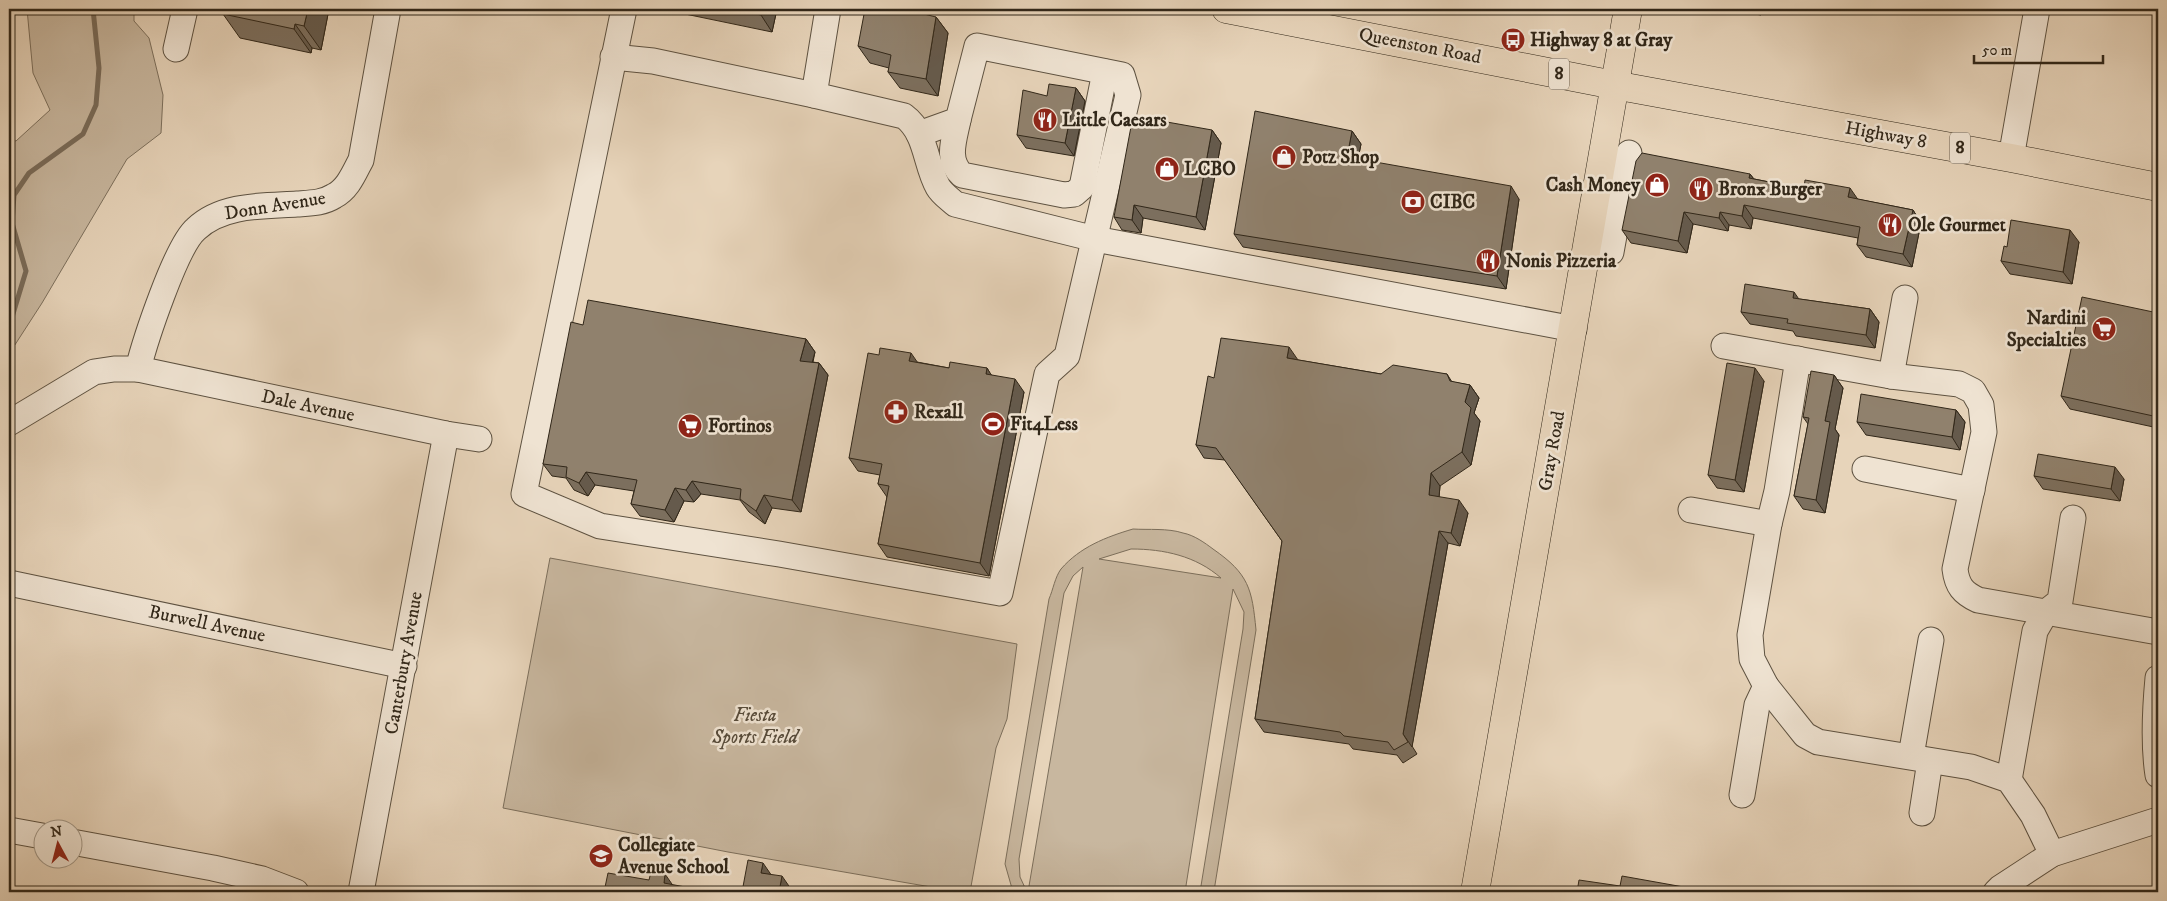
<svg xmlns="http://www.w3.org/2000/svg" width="2167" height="901" font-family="'IM FELL DW Pica',serif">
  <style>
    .green { fill: #c8b79f; stroke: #7c6f5c; fill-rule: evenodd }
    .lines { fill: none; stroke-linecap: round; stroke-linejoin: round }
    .stream { stroke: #796b59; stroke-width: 5 }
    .minor-casing { stroke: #5e5241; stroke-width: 27 }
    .major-casing { stroke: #312719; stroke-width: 29 }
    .minor { stroke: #efe3d2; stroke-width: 25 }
    .major { stroke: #e7d4ba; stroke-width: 28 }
    .wall { fill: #7c6f5e; stroke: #312719 }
    .shaded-wall { fill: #655a4c; stroke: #312719 }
    .building { fill: #90816d; stroke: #312719 }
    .labels { text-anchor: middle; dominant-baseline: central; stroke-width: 5; stroke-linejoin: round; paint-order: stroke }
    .shield { fill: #efe3d2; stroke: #6a5f50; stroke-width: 1 }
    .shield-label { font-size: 18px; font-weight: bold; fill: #312719 }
    .poi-label { font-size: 19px; font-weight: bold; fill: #312719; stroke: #efe3d2; text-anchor: start }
    .street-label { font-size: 19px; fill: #312719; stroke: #efe3d2 }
    .park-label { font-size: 19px; font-style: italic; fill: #574b3a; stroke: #efe3d2 }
  </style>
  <rect width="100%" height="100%" fill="#e7d4ba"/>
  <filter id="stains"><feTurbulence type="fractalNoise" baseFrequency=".004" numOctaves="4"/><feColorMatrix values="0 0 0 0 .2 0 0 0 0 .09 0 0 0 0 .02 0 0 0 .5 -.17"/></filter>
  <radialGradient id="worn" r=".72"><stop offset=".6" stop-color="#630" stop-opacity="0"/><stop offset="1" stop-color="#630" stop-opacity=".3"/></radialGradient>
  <!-- green -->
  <g class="green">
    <path d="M27,9h107v12l15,17 14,57 -2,38 -34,26 -85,144 -33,51v-214l7,1 34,-31 -17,-37z"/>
    <path d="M1133,529c15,1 35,-1 50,4 11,2 22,10 30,16 36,25 39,40 43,81l-42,261 -14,1 43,-263 1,-17 -11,-23 -48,303h-157l55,-325 -10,9 -9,17 -45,266 1,18 7,15h-14l-8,-28 44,-265c4,-9 6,-22 12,-30 19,-22 45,-32 72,-40zM1131,549c33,0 65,7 90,29l-122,-19z"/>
    <path d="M550,558l467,86 -10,75 -11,29 -26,144h-10l-232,-40 -225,-44z"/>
  </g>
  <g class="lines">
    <!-- stream -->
    <path class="stream" d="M9,327l17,-56 -14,-48 2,-28 15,-22 54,-39 13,-29 3,-37 -6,-59"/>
    <defs>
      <g id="minor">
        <path d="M624,9l-100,485 76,32 179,28 221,39 47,-219 20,-18 61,-261 -6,-20 -145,-29 -19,74 -39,14"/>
        <path d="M828,9l-14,86 90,21c23,17 21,48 34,71 4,7 12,12 17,17l140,35 479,90"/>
        <path d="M176,49l9,-40"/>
        <path d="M613,57l40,4 161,34"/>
        <path d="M958,120c-4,20 -12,40 4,55l102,20 10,-1 8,-7 23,-115"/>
        <path d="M2011,158l26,-149"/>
        <path d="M1588,246l23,6 18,-99"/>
        <path d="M1724,346l167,30 68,8 14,7 8,14 3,27 -29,137c2,17 8,24 23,31l180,32"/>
        <path d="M1798,359l-21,132 -8,33 -19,111 2,24 14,27 39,49 13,7 153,25 38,13 24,35 19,39"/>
        <path d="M138,369l308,65 33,5"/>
        <path d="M1891,376l14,-78"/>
        <path d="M9,423l85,-51 20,-3h24c7,-28 38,-123 58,-140 26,-25 68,-23 101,-25 14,-1 26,-1 37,-8 14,-7 20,-23 27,-36l27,-151"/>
        <path d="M1865,469l107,21"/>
        <path d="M1691,510l78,14"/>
        <path d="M9,583l395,83"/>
        <path d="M2158,678c-3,32 -5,65 0,97"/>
        <path d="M1911,756l20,-116"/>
        <path d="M2009,780l26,-149 11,-19 14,-11 13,-83"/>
        <path d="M1742,795l15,-90 9,-19"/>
        <path d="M1922,813l8,-52"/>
        <path d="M9,830l33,6"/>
        <path d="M72,842l141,26 49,11 34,13"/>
        <path d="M361,892l85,-458"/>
        <path d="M1996,892l4,-4 52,-34 106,-34"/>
      </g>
      <g id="major">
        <path d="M1226,9l388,76 397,73 147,29"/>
        <path d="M1475,892l153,-883"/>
      </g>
    </defs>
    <!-- minor casing -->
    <use href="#minor" class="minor-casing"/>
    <!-- major casing -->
    <use href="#major" class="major-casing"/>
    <!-- minor -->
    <use href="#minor" class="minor"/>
    <!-- major -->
    <use href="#major" class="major"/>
  </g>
  <!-- wall -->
  <g class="wall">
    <path d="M329,9l-8,41 -9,-2 -1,5 -71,-15 -17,-24z"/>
    <path d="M661,9h116l-5,23z"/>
    <path d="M1725,9h37l-1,6z"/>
    <path d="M936,17l12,16 -10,63 -38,-8 -12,-16 1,-4 -19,-5 -12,-17z"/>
    <path d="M1076,88l9,13 -11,55 -48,-8 -9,-13 30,-39z"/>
    <path d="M1212,130l9,13 -16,87 -62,-12 -2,15 -19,-3 -8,-13z"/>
    <path d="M1352,131l9,13 -3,15 161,40 -13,90 -263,-42 -9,-13z"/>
    <path d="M1750,174l4,5 159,31 8,13 -9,44 -46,-10 -9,-12 1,-7 -105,-20 -2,11 -22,-4 -1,6 -35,-7 -6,29 -56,-10 -9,-13z"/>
    <path d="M2079,242l-7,42 -62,-10 -9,-13 6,-14z"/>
    <path d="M1799,299l71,10 9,13 -4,26 -79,-12 -3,-5 -43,-7 -9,-12z"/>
    <path d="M2158,313v115l-88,-19 -9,-13z"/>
    <path d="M583,325l223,14 9,13 -2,10 6,1 9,12 -27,137 -29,-4 -7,16 -16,-12 -9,-12 -39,-6 -7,8 -10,-1 -10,21 -34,-6 -9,-12 3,-13 -39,-6 -7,11 -14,-6 -8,-12 -14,-2 -9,-12z"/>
    <path d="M1298,360l83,14h66l5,8 18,3 9,13 -5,15 6,8 -9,44 -31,21 -1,11 29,16 -8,33 -12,-3 -36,203 5,8 -14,9 -6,-8 -44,-6 -4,-5 -85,-12 -9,-13 27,-178 -57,-81 -21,-2 -8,-13 18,-67z"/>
    <path d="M917,362l32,6h38l4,7 33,17 -35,184 -102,-19 -9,-13 9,-47 -9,-13 2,-9 -22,-4 -9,-13z"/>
    <path d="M1834,375l9,13 -8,41 4,6 -14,78 -22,-4 -9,-13 14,-72 -5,-7z"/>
    <path d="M1764,381l-20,111 -27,-4 -9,-13z"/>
    <path d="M1956,410l9,12 -5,28 -94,-15 -9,-13z"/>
    <path d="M2034,476l90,3 -4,22 -77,-12z"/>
  </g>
  <!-- shaded-wall -->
  <g class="shaded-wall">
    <path d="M308,9h21l-8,41 -17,-24z"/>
    <path d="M762,9h15l-5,23 -11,-17z"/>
    <path d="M1757,9h5l-1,6z"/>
    <path d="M936,17l12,16 -10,63 -12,-17z"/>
    <path d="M295,24l17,24 -1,5 -17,-24z"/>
    <path d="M1076,88l9,13 -11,55 -9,-13z"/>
    <path d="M1212,130l9,13 -16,87 -9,-13z"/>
    <path d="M1352,131l9,13 -5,25 -9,-12z"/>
    <path d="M1750,174l9,12 -10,-8z"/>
    <path d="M1511,186l8,13 -13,90 -9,-13z"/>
    <path d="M1850,188l9,13 -11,-4z"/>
    <path d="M1134,205l9,13 -2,15 -9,-13z"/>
    <path d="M1744,205l9,13 -2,11 -9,-13z"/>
    <path d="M1913,210l8,13 -9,44 -9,-13z"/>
    <path d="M1684,212l9,12 -6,29 -9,-12z"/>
    <path d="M1720,212l9,13 -1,6 -9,-13z"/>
    <path d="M2070,230l9,12 -7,42 -9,-12z"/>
    <path d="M1794,292l9,13 -10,-7z"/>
    <path d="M1870,309l9,13 -4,26 -9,-13z"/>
    <path d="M806,339l9,13 -6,22 -9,-13z"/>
    <path d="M1289,347l9,13 -11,-2z"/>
    <path d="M911,353l9,13 -11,-5z"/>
    <path d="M819,363l9,12 -27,137 -9,-12z"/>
    <path d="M987,368l8,13 -9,-7z"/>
    <path d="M1755,368l9,13 -20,111 -9,-12z"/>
    <path d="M1834,375l9,13 -8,41 4,6 -14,78 -9,-13 9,-79z"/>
    <path d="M1015,379l9,13 -35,184 -9,-13z"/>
    <path d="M1470,385l9,13 -5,15 6,8 -9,44 -9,-13 3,-50z"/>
    <path d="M1956,410l9,12 -5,28 -8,-13z"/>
    <path d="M2115,467l9,12 -4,22 -9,-12z"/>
    <path d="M586,472l9,13 -7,11 -9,-13z"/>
    <path d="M1431,473l9,13 -2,22 -9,-13z"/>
    <path d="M692,481l9,13 -7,8 -8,-12z"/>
    <path d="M675,488l9,13 -10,21 -9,-12z"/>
    <path d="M764,495l8,13 -7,16 -9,-13z"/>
    <path d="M1459,500l9,13 -8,33 -9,-13z"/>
    <path d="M1439,531l9,12 -36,204 -9,-13z"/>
    <path d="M763,863l9,13 -11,-3z"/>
    <path d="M665,874l9,13 -10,-4z"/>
    <path d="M782,876l9,13 -1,3h-11z"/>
  </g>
  <!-- building -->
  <g class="building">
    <path d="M224,9h84l-4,17 -9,-2 -1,5 -71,-15z"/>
    <path d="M730,9h32l-1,6z"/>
    <path d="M865,9h39l32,8 -10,62 -38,-7 3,-17 -33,-9z"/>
    <path d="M1049,84l27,4 -11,55 -48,-8 6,-45 24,6z"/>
    <path d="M1255,111l97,20 -5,26 164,29 -14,90 -263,-42z"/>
    <path d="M1133,116l79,14 -16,87 -62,-12 -2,15 -18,-3z"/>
    <path d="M1642,153l108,21 -1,4 55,11 1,-9 45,8 -2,9 65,13 -10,44 -46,-9 3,-18 -116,-22 -2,11 -22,-4 -1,6 -35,-6 -6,29 -56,-11 14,-69z"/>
    <path d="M2011,220l59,10 -7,42 -62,-11 3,-15 3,1z"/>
    <path d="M1745,284l49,8 -1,6 77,11 -4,26 -79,-12 1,-4 -47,-7z"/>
    <path d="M2082,297l76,16v104l-97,-21z"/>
    <path d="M588,300l218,39 -6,22 19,2 -27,137 -28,-5 -8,16 -16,-12 1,-10 -49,-8 -6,9 -11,-2 -10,22 -34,-6 6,-24 -51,-8 -7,11 -13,-6 1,-10 -24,-3 28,-142 12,3z"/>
    <path d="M1221,338l68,9 -2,11 94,16 12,-9 54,9 3,7 20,4 -5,17 6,6 -9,44 -31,21 -2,22 30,5 -8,33 -12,-2 -36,203 5,8 -14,8 -6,-8 -44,-6 -4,-4 -85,-13 27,-178 -66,-93 -20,-3 12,-69 6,2z"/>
    <path d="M880,348l31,5 -2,8 40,7 1,-6 37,6 -1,6 29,5 -35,184 -102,-19 11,-58 -11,-2 4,-20 -33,-6 19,-105 11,2z"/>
    <path d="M1727,363l28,5 -20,112 -27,-5z"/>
    <path d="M1811,371l23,4 -9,46 5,1 -14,78 -22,-4 15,-78 -6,-1z"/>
    <path d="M1861,394l95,16 -4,27 -95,-15z"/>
    <path d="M2038,454l77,13 -4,22 -77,-13z"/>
    <path d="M748,860l15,3 -2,10 21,3 -3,16h-37z"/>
    <path d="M651,872l14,2 -1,9 48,9h-108l4,-19 41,7z"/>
    <path d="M1622,876l84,15v1h-129l2,-12 41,6z"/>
  </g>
  <!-- icons -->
  <defs>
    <symbol id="bus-disc" viewBox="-11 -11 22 22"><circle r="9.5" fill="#8f2418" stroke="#efe3d2"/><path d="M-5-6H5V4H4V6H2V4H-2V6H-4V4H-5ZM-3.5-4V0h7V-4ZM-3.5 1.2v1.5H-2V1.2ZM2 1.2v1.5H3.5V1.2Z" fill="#fff"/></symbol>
    <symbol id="restaurant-disc" viewBox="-11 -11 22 22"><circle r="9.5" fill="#8f2418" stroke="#efe3d2"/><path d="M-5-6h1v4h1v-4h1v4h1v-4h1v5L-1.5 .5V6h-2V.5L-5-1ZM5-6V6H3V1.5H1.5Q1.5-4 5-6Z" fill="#fff"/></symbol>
    <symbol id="shop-disc" viewBox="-11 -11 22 22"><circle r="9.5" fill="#8f2418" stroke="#efe3d2"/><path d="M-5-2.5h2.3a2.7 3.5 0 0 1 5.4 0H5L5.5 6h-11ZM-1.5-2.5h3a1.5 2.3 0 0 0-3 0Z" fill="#fff"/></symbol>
    <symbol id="bank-disc" viewBox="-11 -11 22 22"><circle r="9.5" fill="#8f2418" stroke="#efe3d2"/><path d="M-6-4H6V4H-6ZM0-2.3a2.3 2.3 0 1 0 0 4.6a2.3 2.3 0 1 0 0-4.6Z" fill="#fff"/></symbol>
    <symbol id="supermarket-disc" viewBox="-11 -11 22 22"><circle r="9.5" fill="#8f2418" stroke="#efe3d2"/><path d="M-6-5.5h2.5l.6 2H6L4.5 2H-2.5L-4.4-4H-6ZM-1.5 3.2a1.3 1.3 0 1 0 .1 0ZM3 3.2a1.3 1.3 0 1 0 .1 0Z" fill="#fff"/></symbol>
    <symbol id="pharmacy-disc" viewBox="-11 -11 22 22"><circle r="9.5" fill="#8f2418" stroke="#efe3d2"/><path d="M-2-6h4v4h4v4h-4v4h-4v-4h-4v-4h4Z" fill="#fff"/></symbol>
    <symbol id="stadium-disc" viewBox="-11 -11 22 22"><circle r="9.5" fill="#8f2418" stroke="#efe3d2"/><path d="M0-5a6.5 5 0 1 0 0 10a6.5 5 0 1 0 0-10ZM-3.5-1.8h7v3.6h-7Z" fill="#fff"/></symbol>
    <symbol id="school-disc" viewBox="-11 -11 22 22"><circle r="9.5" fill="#8f2418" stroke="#efe3d2"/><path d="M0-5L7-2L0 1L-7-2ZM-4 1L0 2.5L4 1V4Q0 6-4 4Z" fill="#fff"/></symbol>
  </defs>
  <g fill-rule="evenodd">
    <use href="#bus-disc" x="1499" y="26" width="28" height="28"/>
    <use href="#restaurant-disc" x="1031" y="106" width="28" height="28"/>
    <use href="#shop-disc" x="1270" y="143" width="28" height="28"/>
    <use href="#shop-disc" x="1153" y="155" width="28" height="28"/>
    <use href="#shop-disc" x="1643" y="171" width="28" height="28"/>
    <use href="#restaurant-disc" x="1687" y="175" width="28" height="28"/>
    <use href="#bank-disc" x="1399" y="188" width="28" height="28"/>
    <use href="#restaurant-disc" x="1876" y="211" width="28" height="28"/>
    <use href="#restaurant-disc" x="1474" y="247" width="28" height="28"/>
    <use href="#supermarket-disc" x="2090" y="315" width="28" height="28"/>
    <use href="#pharmacy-disc" x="882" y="398" width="28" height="28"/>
    <use href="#stadium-disc" x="979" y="410" width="28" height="28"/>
    <use href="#supermarket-disc" x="676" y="412" width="28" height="28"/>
    <use href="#school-disc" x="587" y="842" width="28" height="28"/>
  </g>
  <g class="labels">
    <!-- shield labels -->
    <g class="shield">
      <rect x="1549" y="58.5" width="20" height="31" rx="4"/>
      <rect x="1950" y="132.5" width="20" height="31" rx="4"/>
    </g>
    <g class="shield-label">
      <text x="1559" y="74">8</text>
      <text x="1960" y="148">8</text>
    </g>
    <!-- poi labels -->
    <g class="poi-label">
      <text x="1530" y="40">Highway 8 at Gray</text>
      <text x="1062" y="120">Little Caesars</text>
      <text x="1302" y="157">Potz Shop</text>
      <text x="1184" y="169">LCBO</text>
      <text x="1640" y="185" text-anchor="end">Cash Money</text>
      <text x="1718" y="189">Bronx Burger</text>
      <text x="1430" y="202">CIBC</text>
      <text x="1908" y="225">Ole Gourmet</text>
      <text x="1506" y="261">Nonis Pizzeria</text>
      <text x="2086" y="318" text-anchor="end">Nardini<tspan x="2086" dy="22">Specialties</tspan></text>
      <text x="914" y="412">Rexall</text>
      <text x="1010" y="424">Fit4Less</text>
      <text x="708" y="426">Fortinos</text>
      <text x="618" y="845">Collegiate<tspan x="618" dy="22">Avenue School</tspan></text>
    </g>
    <!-- street labels -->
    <g class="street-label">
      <text transform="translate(1420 46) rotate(11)">Queenston Road</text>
      <text transform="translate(1886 135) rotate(10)">Highway 8</text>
      <text transform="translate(275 206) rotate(-9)">Donn Avenue</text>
      <text transform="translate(308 406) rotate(12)">Dale Avenue</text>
      <text transform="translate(1552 451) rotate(-80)">Gray Road</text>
      <text transform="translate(207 624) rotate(12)">Burwell Avenue</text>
      <text transform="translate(404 663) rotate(-80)">Canterbury Avenue</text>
    </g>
    <!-- park labels -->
    <g class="park-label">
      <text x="755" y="715">Fiesta<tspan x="755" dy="22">Sports Field</tspan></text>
    </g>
  </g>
  <!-- margin -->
  <rect width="2167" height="901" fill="none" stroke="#e7d4ba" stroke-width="30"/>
  <rect x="10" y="10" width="2147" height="881" fill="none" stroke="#312719" stroke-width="2.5"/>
  <rect x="15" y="15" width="2137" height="871" fill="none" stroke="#312719"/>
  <!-- north arrow -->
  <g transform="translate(58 844) rotate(353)"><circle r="24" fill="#efe3d2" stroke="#a39888"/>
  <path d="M0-4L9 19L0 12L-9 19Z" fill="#8f2418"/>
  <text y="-8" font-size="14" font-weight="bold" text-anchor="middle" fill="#312719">N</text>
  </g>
  <!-- scale -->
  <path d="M1974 55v8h129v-8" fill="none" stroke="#312719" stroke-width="2.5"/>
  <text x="1982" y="55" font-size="15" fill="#312719" stroke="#efe3d2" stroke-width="4" paint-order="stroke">50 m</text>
  <rect width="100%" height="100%" filter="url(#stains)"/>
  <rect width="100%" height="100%" fill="url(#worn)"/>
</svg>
